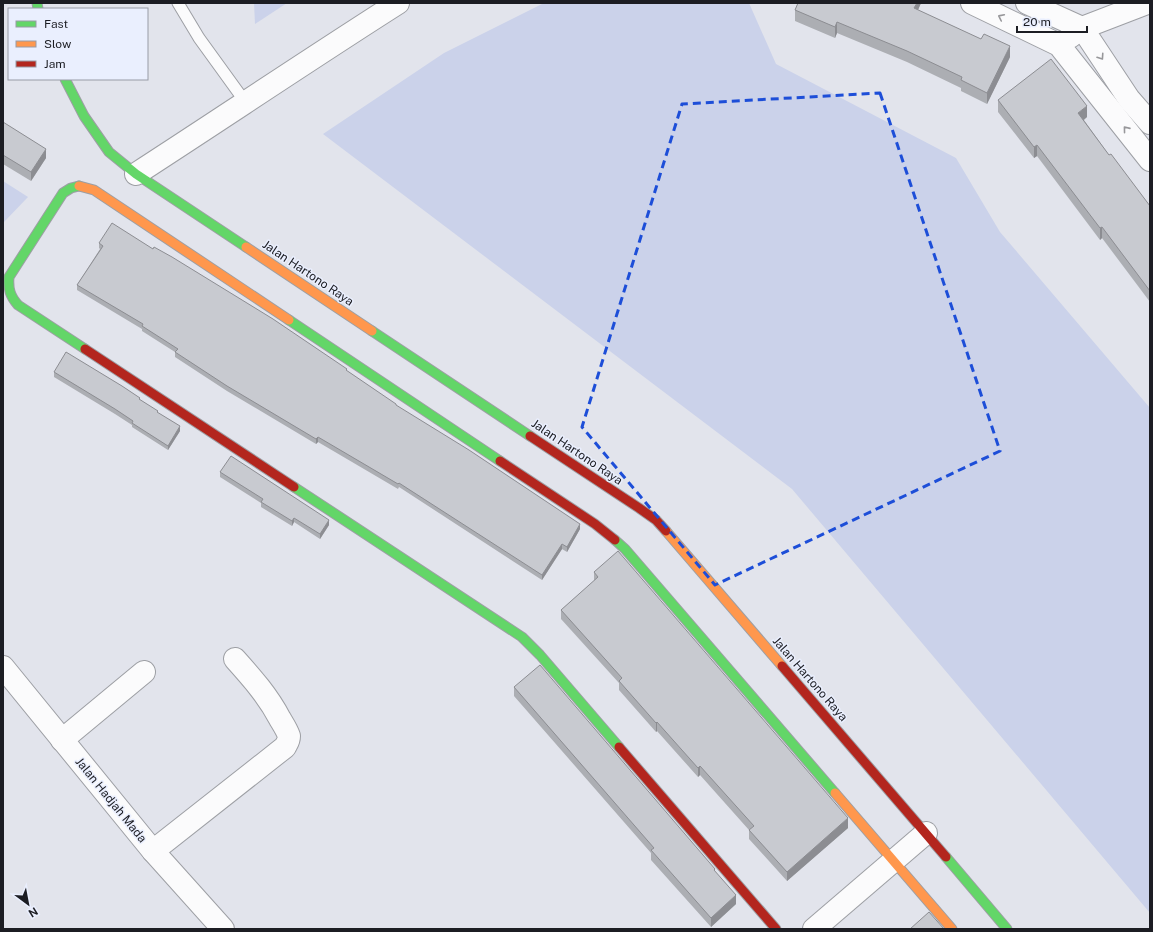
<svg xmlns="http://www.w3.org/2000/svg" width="1153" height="932" font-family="'Public Sans',sans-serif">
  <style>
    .green { fill: #cbd2ea }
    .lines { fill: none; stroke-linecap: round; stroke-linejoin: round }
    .lane-casing { stroke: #9d9fa4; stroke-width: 13 }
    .street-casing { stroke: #9d9fa4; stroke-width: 24 }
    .fast-casing { stroke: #9d9fa4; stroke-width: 11 }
    .slow-casing { stroke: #9d9fa4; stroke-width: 11 }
    .jam-casing { stroke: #9d9fa4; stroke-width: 11 }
    .lane { stroke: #fbfbfc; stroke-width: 11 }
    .street { stroke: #fbfbfc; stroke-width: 22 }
    .fast { stroke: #63d668; stroke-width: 9 }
    .slow { stroke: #ff974d; stroke-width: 9 }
    .jam { stroke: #b3261e; stroke-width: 9 }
    .wall { fill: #acaeb3 }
    .shaded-wall { fill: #8c8d92 }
    .building { fill: #c8cad0; stroke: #8c8d92 }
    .oneway { stroke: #97979a }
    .marked { fill: none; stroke: #1d4ed8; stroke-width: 3; stroke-dasharray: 8 5; stroke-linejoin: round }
    .labels { text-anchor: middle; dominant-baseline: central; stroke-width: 3; stroke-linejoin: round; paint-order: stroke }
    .street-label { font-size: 12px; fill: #1c1d23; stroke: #eaeffe }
  </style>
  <rect width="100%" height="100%" fill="#e2e4ec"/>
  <!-- green -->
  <g class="green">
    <path d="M254,3h33l-32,21z"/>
    <path d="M544,3h205l27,61 180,94 44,74 150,176v505l-358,-424 -469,-355 121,-81z"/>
    <path d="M3,181l25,16 -25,26z"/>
  </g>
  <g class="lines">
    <defs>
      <path id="lane" d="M178,3l21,35 47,65"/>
      <g id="street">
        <path d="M972,3l87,42 91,115"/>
        <path d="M1027,3l55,25 47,71 21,24"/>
        <path d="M1070,37l12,-9 65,-25"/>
        <path d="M136,174c88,-57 174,-115 262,-171"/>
        <path d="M3,667l150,184 70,78"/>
        <path d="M62,740l82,-68"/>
        <path d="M153,851l132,-104c2,-4 4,-6 4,-11 -2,-6 -6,-12 -9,-17 -12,-23 -28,-41 -45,-60"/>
        <path d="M814,929l112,-96"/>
      </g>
      <g id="fast">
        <path d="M37,3l1,6"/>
        <path d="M65,79l19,37 25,36 27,22 110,73"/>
        <path d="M79,186l-8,2 -8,5 -54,84c-1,12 1,19 9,28l67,44"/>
        <path d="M289,320l211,141"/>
        <path d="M372,331l158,105"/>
        <path d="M294,487l228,150 18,18 79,92"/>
        <path d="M615,540l10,9 210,244"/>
        <path d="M946,857l61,72"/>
      </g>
      <g id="slow">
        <path d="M79,186l15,4 195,130"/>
        <path d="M246,247l126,84"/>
        <path d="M666,531l116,135"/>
        <path d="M835,793l117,136"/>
      </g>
      <g id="jam">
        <path d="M85,349l209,138"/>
        <path d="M530,436l109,72 17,12 10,11"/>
        <path d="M500,461l95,63 20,16"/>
        <path d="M782,666l164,191"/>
        <path d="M619,747l157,182"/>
      </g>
    </defs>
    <!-- lane casing -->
    <use href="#lane" class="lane-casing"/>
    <!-- street casing -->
    <use href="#street" class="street-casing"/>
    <!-- fast casing -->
    <use href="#fast" class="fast-casing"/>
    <!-- slow casing -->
    <use href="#slow" class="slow-casing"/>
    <!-- jam casing -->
    <use href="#jam" class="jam-casing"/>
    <!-- lane -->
    <use href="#lane" class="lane"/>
    <!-- street -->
    <use href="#street" class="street"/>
    <!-- fast -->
    <use href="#fast" class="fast"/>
    <!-- slow -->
    <use href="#slow" class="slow"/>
    <!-- jam -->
    <use href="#jam" class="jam"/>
  </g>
  <!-- wall -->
  <g class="wall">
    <path d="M798,3h123l-3,7 92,47 -23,47 -26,-13v-3l-54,-26 -70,-29 -2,5 -40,-17v-11z"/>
    <path d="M998,100l89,17 -3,3 25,35 41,51v96l-48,-64 -2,2 -63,-84 -3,2 -36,-46z"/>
    <path d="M3,122l43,36 -15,23 -28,-17z"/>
    <path d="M99,243l248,128 49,35 184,123 -13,23 -5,-3 -20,31 -143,-93 -1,2 -80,-47 -2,2 -89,-53 -52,-34v-5l-33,-21v-2l-65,-39v-5l23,-36 -1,-1z"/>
    <path d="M54,372l86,28 18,13 22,18 -12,19 -36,-23v-2l-17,-11 -61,-37z"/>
    <path d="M220,472l109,53 -9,14 -26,-17 -2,4 -31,-19v-4l-41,-26z"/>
    <path d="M594,572l254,256 -61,53 -38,-42v-9l-49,-55 -2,2 -41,-46 -1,1 -37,-42v-7l-58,-64v-9l33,-29z"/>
    <path d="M514,687l201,185 21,32 -25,23 -60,-67v-7l-137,-157z"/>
  </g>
  <!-- shaded-wall -->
  <g class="shaded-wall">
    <path d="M917,3h4l-7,16v-11z"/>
    <path d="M837,22v11l-2,5v-11z"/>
    <path d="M1010,46v11l-23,47v-11z"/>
    <path d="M1087,106v11l-9,7v-11z"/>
    <path d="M1037,145v11l-3,2v-11z"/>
    <path d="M46,149v9l-15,23v-9z"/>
    <path d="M1102,227v11l-2,2v-12z"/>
    <path d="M180,426v5l-12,19v-4z"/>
    <path d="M318,437v5l-2,2v-5z"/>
    <path d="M294,518v4l-2,4v-5z"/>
    <path d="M329,520v5l-9,14v-5z"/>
    <path d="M580,524v5l-13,23v-5z"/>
    <path d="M562,544v5l-20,31v-5z"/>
    <path d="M657,722v9l-1,1v-9z"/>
    <path d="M700,766v9l-2,2v-9z"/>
    <path d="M848,818v10l-61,53v-9z"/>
    <path d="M736,895v9l-25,23v-9z"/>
  </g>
  <!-- building -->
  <g class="building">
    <path d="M798,3h119l-3,5 67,31 3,-5 26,12 -23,47 -26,-13 1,-3 -55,-26 -70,-29 -2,5 -40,-17z"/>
    <path d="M1051,59l36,47 -9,7 31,42 2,-1 39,52v85l-48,-64 -2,1 -63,-83 -3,2 -36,-47z"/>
    <path d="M3,122l43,27 -15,23 -28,-17z"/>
    <path d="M112,223l41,26 1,-2 18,10 101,62 74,50 -1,1 50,34v1l73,45 111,74 -13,23 -5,-3 -20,31 -143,-92 -1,1 -80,-47 -2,2 -89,-53 -52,-34 3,-3 -36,-23 1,-2 -66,-39 26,-39 -4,-3z"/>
    <path d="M66,352l56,34 18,12 -1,1 19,12 -1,1 23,14 -12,20 -36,-23 1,-2 -18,-12 -61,-37z"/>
    <path d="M231,456l98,64 -9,14 -26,-16 -2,3 -31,-19 2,-3 -43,-27z"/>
    <path d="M618,551l230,267 -61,54 -38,-42 5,-4 -54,-60 -2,2 -41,-46 -1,1 -37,-42 3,-3 -61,-68 37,-33 -4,-5z"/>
    <path d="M540,665l175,204 -1,1 22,25 -25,23 -60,-68 3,-2 -140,-161z"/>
    <path d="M929,912l15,17h-34z"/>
  </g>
  <!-- one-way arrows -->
  <defs><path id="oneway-chevron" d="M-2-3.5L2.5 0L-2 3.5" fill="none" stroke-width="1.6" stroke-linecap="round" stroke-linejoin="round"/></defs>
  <g class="oneway">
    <use href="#oneway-chevron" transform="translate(1001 17) rotate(-154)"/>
    <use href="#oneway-chevron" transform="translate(1101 57) rotate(56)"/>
    <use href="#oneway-chevron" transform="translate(1126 129) rotate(-129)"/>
  </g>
  <!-- marked area -->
  <path class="marked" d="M880,93l120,358 -285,134 -133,-158 100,-323z"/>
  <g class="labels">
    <!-- street labels -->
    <g class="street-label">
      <text transform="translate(308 273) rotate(34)">Jalan Hartono Raya</text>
      <text transform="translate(577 452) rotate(34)">Jalan Hartono Raya</text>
      <text transform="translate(810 679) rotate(49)">Jalan Hartono Raya</text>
      <text transform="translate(111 800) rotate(51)">Jalan Hadjah Mada</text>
    </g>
  </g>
  <!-- border -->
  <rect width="1153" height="932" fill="none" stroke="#1c1d23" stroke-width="8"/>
  <!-- legend -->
  <rect x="8" y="8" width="140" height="72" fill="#eaeffe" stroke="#989ba6"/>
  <rect x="16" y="21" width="20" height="6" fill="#63d668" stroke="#989ba6"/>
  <text x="44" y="28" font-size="12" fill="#1c1d23">Fast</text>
  <rect x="16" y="41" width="20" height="6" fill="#ff974d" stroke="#989ba6"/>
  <text x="44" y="48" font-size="12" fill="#1c1d23">Slow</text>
  <rect x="16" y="61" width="20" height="6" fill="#b3261e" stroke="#989ba6"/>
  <text x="44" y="68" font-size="12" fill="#1c1d23">Jam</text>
  <!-- north arrow -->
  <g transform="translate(28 904) rotate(148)" stroke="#eaeffe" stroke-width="3" paint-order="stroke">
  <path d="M0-3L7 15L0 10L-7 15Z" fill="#1c1d23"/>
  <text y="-6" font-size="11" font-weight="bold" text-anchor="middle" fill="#1c1d23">N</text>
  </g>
  <!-- scale -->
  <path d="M1017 26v6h70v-6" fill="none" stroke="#1c1d23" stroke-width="2"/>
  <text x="1023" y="26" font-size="12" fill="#1c1d23" stroke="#eaeffe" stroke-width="3" paint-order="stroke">20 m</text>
</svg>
